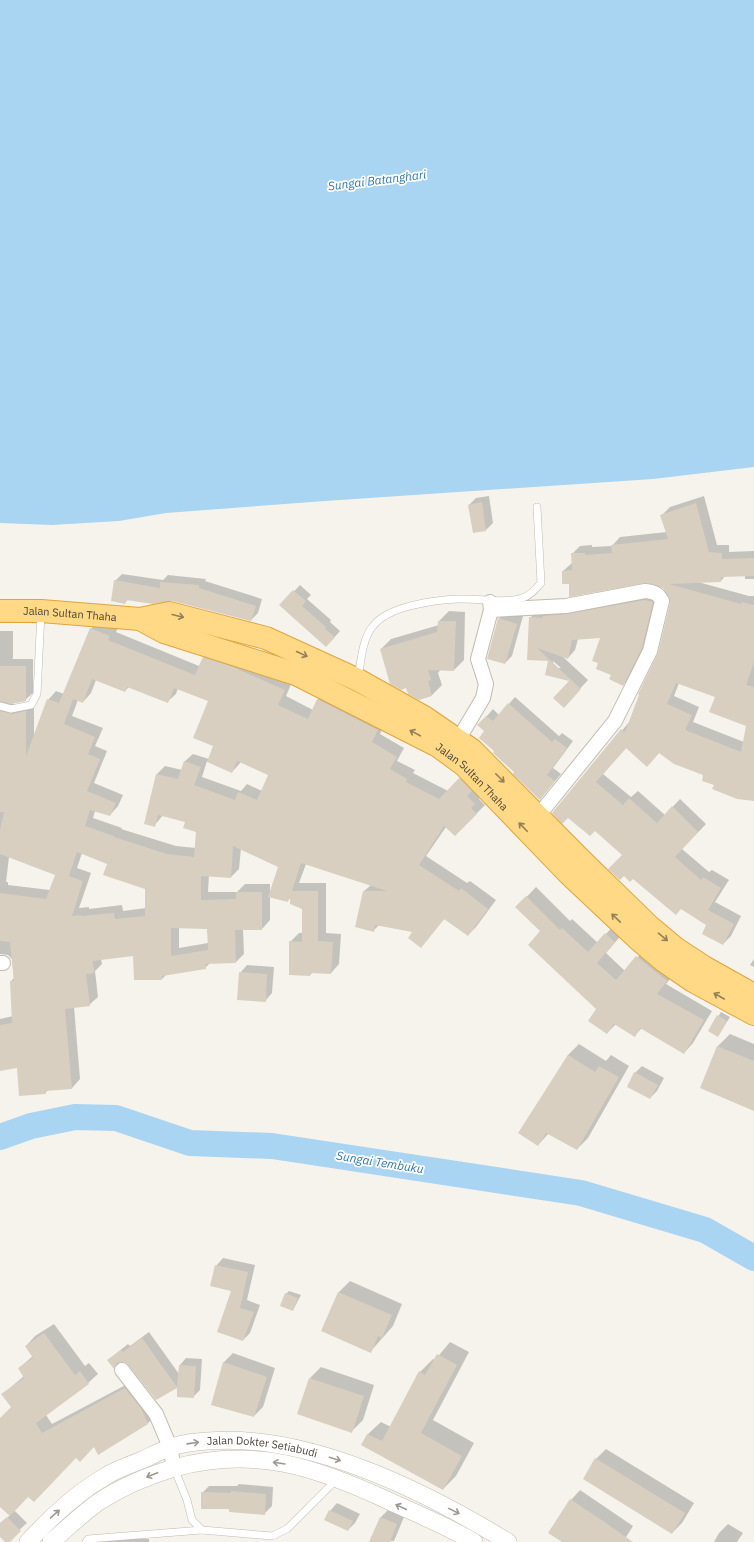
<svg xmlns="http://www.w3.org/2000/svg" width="754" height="1542" font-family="'IBM Plex Sans',sans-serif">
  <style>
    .water { fill: #a9d4f2 }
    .shadow { fill: #0003; fill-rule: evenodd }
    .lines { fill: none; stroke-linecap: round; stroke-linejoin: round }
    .river { stroke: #a9d4f2; stroke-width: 26 }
    .building { fill: #d8cfc1; fill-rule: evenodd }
    .service-casing { stroke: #c2bbae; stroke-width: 8 }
    .minor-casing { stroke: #c2bbae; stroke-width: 16 }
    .tertiary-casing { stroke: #c2bbae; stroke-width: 18 }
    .trunk-casing { stroke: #e0a43c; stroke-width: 24 }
    .service { stroke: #fff; stroke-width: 7 }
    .minor { stroke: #fff; stroke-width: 14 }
    .tertiary { stroke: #fff; stroke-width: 17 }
    .trunk { stroke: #ffd985; stroke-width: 22 }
    .oneway { stroke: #938057 }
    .oneway2 { stroke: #9c9892 }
    .labels { text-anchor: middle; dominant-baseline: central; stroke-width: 3.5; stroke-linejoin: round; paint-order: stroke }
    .street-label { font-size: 11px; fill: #4b4439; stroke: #fff }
    .water-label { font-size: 12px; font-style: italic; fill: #2e7ab2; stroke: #fff }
  </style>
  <rect width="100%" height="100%" fill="#f6f3ec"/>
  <!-- water -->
  <path class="water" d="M0,0h754v467l-101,12 -328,22 -159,12 -47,8 -67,4 -52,-2z"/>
  <!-- shadow -->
  <g class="shadow">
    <path d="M489,496l4,27 -7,7 -17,-25 7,-7z"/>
    <path d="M704,496l13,49h12v7l25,-1v28h-9v-4l-20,1 -4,5 -23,1 51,14h5v204l-39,-15 -10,-10 -45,-23 -13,14 -20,-19 -24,27 28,23 7,-6 27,24 15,-16 26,25 -24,25 27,23 3,-2 17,10 -14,22 26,14 -10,20 -8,8 -15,-20 -113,-94 -27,-13 -15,-4 77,-92 29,-68 12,-51 -1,-6 -6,-8 -18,-6 -76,1 -7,-12 9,-8v-9l8,-8 12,-1v2l20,-1 8,-9 47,-5 -5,-17 8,-8zM679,683l37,14 31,29 -3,16 -51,-20 6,-15 -25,-11z"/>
    <path d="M122,574l41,6 5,-5 38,4 -1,2 57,18 -4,14 -7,7 -79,-20 -44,-1 -3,4 -10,-22z"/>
    <path d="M300,585l11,10 -4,4 24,21 -1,2 10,9 -8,9 -51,-35z"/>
    <path d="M654,592l6,3 -11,44 -19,38 -7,8 -13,-6 2,-5 -15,-5 2,-6 -6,-3 9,-23 -24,2 -3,11 -7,8 -6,-2 26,24 -24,26 -9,-8 16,-18 -25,-6 4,-14 -22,-1 2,-41 8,-8 12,1 2,-3 24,-1zM553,661l8,7h-3l-5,-4z"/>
    <path d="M449,611l16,1 -1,48 -10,10 -13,-1 -3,4 4,12 -10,10 -25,-8 -26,-38 10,-10 48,-14v-4z"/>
    <path d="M506,611l17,5 -11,40 -7,7 -6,-44z"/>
    <path d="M99,620l19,8 -2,4 83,34 4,-8 9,-8 80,32 -6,14 27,14 5,-11 8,-8 60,30 -6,13 24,14 -7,13 18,9 -2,3 35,18 20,-20 14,24 -3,4 6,6 -30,30 -9,-8 -20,29 41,27 3,-2 26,19 -20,27 -8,8 -23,-17 -24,29 -7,-16 -34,-7 -7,7 -9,-40 7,-6 -65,-21 -7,19h27v50l15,1 -2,30 -8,9 -18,-1 -3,3 -20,-33 9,-9h4v-25l-12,-11 -3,3 -18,-4v24l-8,9h-19l1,25 -8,8 -26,1 -5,5 -38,6 -5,5 -28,-24 -33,4 1,5 -7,7 3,26 -9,8 -15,2 6,72 -8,9 -24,2 -3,3 -27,-26 -18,3v-51l13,-3 -2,-35 3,-3 -2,-19 -4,-4 -8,-1v-323h13v27l-1,1h21v34l-8,7 -14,3 10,3 13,-3v34l14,-37 8,-9 8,3 27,-65zM96,680l29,11 4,-4 38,15 9,-8 2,-6 31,13 6,45 -6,13 -16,-5 -9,8 -2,8 -17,-4 -8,8 -3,52 9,-11 24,7 10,10 -1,16 -20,-2 -55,-17 1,-1 -29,-10 2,-7 15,4 8,-9 5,-11 -29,-12 13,-32 -12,-5 8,-18 -31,-12 6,-16 5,2 8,-9zM207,761l25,11 9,-10 28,13 -7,16 -15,-7 -6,7 -39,-14zM241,848l39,19 -10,26v-9h-25l-8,8h-29l1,-17 22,2 8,-8zM82,853l26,10 38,25v20l-23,3 -1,-6 -33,4v-2l-10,1 12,-35 -14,-5zM9,857l47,17 -6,16 -42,-5v-3h-2zM179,927l29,1v15l-29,5z"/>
    <path d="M515,697l44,39 3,-3 11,8 -20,27 8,6 -21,25 -44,-48 -10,-20 -7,-6 14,-16 6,6z"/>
    <path d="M536,887l34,34 2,-2 26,24 17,-19 9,8 -18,21 19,18 21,-23 29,24 -9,12 46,27 -19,32 -9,10 -42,-25 -7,7 -19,-11 -9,9 -10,-25 -55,-77 -25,-24z"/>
    <path d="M754,959v8l-4,-2z"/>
    <path d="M247,965l27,2 -2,26 -7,8 -25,-28z"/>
    <path d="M721,1012l9,5 -12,19 -9,-5z"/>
    <path d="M730,1034l24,10v66l-53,-23 17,-41z"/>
    <path d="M579,1044l27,17 5,-6 18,11 -41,72 -11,11 -28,-16 -11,12 -19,-12 49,-78z"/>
    <path d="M642,1066l22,12 -7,13 -7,7 -15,-25z"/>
    <path d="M223,1258l32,7 -8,35 13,5 -10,28 -7,7 -10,-50 -17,-24z"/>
    <path d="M350,1281l52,23 -9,22 -23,26 -47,-21 16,-39z"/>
    <path d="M289,1291l12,4 -8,15 -7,-16z"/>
    <path d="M54,1324l31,42 4,-3 9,11 -10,9 -42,32 6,9 83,-44 22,34 -9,9 -50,30 -4,-7 -18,11 -48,38 -14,15 13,13 -21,19 -6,-6v-11l10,-10 -10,-9v-87l12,-12 -9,-13 21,-18 -5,-8 14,-12 -7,-10 9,-10z"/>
    <path d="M149,1332l30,42 1,-9 6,-7 16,1 -2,31 -7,7 -15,-11 -22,12 -27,-34 -8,-3 -7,7 -6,-8 20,-16 2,2z"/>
    <path d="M450,1342l19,10 -36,68 41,23 -18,33 -13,13 -81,-44 6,-11 13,-12 10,5 29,-55 13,-13 2,1z"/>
    <path d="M233,1353l42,15 -12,39 -9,9 -42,-11 12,-43z"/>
    <path d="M321,1367l53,18 -11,35 -11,11 -42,-53z"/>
    <path d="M606,1449l88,54 -12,20 -10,10 -76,-74z"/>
    <path d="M239,1484l34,3 -1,19 -8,8 -62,-21 7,-7h28z"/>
    <path d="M580,1490l53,36 -10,16h-59l7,-42z"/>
    <path d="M337,1503l23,11 -5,9 -7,7 -18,-19z"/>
    <path d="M388,1510l16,7 -10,24h-23l10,-24z"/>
    <path d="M728,1524l15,9 -6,9h-23l5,-9z"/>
    <path d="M101,1536l48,3v3h-54z"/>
  </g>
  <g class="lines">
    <!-- river -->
    <path class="river" d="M0,1137l31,-11 44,-9 41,1 74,25 82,3 309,47 124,37 49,28"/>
  </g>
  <!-- building -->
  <g class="building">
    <path d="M482,502l4,29 -13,2 -5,-28z"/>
    <path d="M696,503l13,49 13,1v6l32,-1v18l-33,1v5l-52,2 72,20v-2l13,3v57l-8,23 8,2v114l-17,-2 -25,-10 2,-4 -12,-4 1,-6 -29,-11 -15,-11 -12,14 -21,-19 -30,34 27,23 6,-7 28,25 15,-17 26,26 -23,25 26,23 2,-3 18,11 -13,22 26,14 -11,21 -21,-11 4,-9 -25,-16 -5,6 -43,-36 -3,3 -6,-6 -4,4 -12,-11 14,-14 -27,-24 -5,5 -22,-18 -6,6 -10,-11 69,-84 4,3 14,-37 -1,-1 20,-41 12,-50 -1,-6 -6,-9 -7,-3 -10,-2 -77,14v-13h-7v-13l10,-1 -1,-17h14v2l27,-2 -1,-8 57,-6 -8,-24zM676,683l39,14 -6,15 37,14 -5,26 -56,-22 7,-15 -25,-11z"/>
    <path d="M114,580l46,8v-6l39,3v3l57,18 -5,15 -79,-20 -19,3 -27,-4 -1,4 -14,-3z"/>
    <path d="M293,590l13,11 -4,5 24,21 -1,2 10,8 -9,10 -47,-42z"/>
    <path d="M645,600l8,2 -11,46 -19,38 -14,-7 2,-4 -15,-6 2,-6 -6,-2 8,-23 -28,2 -4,19 -31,-11 44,41 -17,19 -11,-10 16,-17 -24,-6 3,-14 -21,-1 2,-43 14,1v-2l24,-2z"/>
    <path d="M498,618l19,6 -12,40 -18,-5z"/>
    <path d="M438,621h18l-2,50 -26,-1 3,10 -3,1 4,15 -13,4 -11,-6 -2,-6 -5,2 -11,-6 -10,-35 57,-17z"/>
    <path d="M90,628l20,8 -2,4 87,35 8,-18 30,10 52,23 -7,15 30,14 9,-20 61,31 -6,12 25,15 -7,12 17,10 -1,3 33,17 20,-21 13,13 -5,5 8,8 -4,4 6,6 -22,22 -11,-10 -25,39 40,26 2,-3 27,21 -20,27 -24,-17 -23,29 -13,-10 4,-6 -37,-7 -1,7 -19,-5 8,-36h24l-86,-28 -9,28h26v50l15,1 -2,32 -21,-1v3l-21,-1v-34l13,1v-33l-12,-5v-9l-2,7 -20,-5 10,-30 -45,-21 -2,32 -30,-2v24l35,-1v-7h26v38h-27l1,33 -31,1 1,5 -44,7v4h-28l-1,-24 -40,5 1,12 -8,1 4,32 -25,3 7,80 -27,2 1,3 -27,2 -2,-28 -17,3v-46l12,-2 -2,-42h4l-4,-39 -10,-1v-48l46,6 9,-24 -55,-21v-24l4,-18h-4v-101l12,3 14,-3v45l21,-57 12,4zM92,679l33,13 2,-5 41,16 6,-15 34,13 -15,37 20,8 -6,16 25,11 5,-12 31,14 -11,25 -19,-8 -3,8 -41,-15 7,-18 -17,-6 -6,18 -22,-5 -12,50 11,3 3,-12 27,7 -2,6 13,4 -2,25 -27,-3 -53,-17v-1l-29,-10 5,-16 20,6 6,-13 -29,-12 13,-32 -12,-5 7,-17 -31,-13 9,-25 10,4zM77,852l30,12 -4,11 42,14v27l-30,3 -1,-6 -33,3v-1l-9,1 11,-35 -14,-5zM171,928l36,1 1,21 -37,6z"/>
    <path d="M0,666h26v35l-15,3 -11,-3z"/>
    <path d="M508,703l44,39 3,-3 12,9 -20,27 8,6 -15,19 -27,-26 1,-2 -21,-19 1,-2 -15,-13 5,-7 -7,-6 9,-9 7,5z"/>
    <path d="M526,896l34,34 2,-2 26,24 17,-19 10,9 -18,21 19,17 20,-24 31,25 -10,13 47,26 -20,34 -44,-26 -5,9 -21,-13 -7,10 -19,-13 8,-12 -68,-64 12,-14 -25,-24z"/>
    <path d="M239,972l28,2 -1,28 -29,-2z"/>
    <path d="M717,1015l10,6 -9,16 -10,-6z"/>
    <path d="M717,1046l37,15v50l-54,-23z"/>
    <path d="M568,1055l27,17 4,-6 20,11 -42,73 -31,-17 -8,13 -20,-13z"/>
    <path d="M634,1072l24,13 -8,14 -23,-12z"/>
    <path d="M215,1265l33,7 -8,36 14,4 -11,29 -26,-9 14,-41 -21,-5z"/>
    <path d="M338,1292l54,23 -10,23 -4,-2 -7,17 -50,-22z"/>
    <path d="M285,1293l13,5 -5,13 -13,-5z"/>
    <path d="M44,1333l31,42 5,-4 9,13 -53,39 6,10 83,-45 16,20 7,16 -50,31 -4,-8 -14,15 -4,-4 -42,44 -6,-5 -18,19 -10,-9v-89l11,-11 -10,-13 23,-16 -6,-10 15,-10 -8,-12z"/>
    <path d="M142,1338l35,49 2,-22 17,1 -2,32 -17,-1v-9l-21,12 -30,-38 -9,1 -3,6 -7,-9 14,-10 2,2z"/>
    <path d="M437,1354l20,11 -36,68 41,23 -19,34 -82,-45 6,-11 15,7 37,-70 6,4z"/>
    <path d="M223,1362l44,15 -13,40 -43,-12z"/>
    <path d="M309,1378l55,18 -12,37 -55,-19z"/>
    <path d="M595,1458l90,55 -13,21 -89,-55z"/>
    <path d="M231,1491l35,3 -1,21 -36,-3v-3h-28v-17l30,1z"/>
    <path d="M570,1499l33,22 30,21h-71l-14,-9z"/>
    <path d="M329,1510l24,11 -5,10 -24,-11z"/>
    <path d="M7,1517l14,14 -11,11h-5l-5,-5v-14z"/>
    <path d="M380,1517l17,7 -7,18h-21z"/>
  </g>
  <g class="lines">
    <defs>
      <g id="service">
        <path d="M358,678c3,-16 4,-39 15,-52 15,-20 62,-26 85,-27 21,-1 44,5 64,-1 8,-2 14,-9 19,-15l-4,-76"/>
        <path d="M0,706l11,3 20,-4 6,-11 4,-81"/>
        <path d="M174,1468l13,32 5,20 10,10 70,6 15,-7 50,-50"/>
        <path d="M86,1542l2,-3 114,-9"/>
      </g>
      <g id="minor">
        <path d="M491,610l75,-4 79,-15c9,1 13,2 17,10l-12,50 -35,70 -77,95"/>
        <path d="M458,740l25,-42 3,-14 -8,-25 13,-49 -1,-8"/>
        <path d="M0,963h3"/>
        <path d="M122,1370l34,44 14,33 4,21"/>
      </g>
      <g id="tertiary">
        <path id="s1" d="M28,1542c23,-25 48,-49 78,-66 11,-7 24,-11 36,-16 9,-4 18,-9 27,-12 13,-5 26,-6 39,-7 101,-8 215,49 300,101"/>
        <path d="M51,1542c15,-13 30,-27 46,-39 24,-16 50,-27 77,-35 81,-22 142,-1 215,33 28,13 58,25 85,41"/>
      </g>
      <g id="trunk">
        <path id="s2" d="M0,611h41l99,8 29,-6 97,25 92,42 66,37 48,33 110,111 68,66 25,21 29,19 50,28"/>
        <path id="s3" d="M140,619l24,13 132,42 142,72 26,19 105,109 69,65 26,22 29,20 61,33"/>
      </g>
    </defs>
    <!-- service casing -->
    <use href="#service" class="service-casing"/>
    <!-- minor casing -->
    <use href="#minor" class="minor-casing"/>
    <!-- tertiary casing -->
    <use href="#tertiary" class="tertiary-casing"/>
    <!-- trunk casing -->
    <use href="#trunk" class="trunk-casing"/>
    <!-- service -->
    <use href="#service" class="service"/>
    <!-- minor -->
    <use href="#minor" class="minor"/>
    <!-- tertiary -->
    <use href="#tertiary" class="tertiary"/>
    <!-- trunk -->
    <use href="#trunk" class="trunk"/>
  </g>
  <!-- one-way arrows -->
  <defs><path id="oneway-shaft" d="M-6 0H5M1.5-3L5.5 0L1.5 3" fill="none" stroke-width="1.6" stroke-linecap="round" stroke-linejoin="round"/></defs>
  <g class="oneway">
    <use href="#oneway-shaft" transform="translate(178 616) rotate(14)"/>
    <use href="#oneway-shaft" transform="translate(302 654) rotate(25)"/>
    <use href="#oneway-shaft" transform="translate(415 733) rotate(-152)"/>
    <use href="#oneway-shaft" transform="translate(500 778) rotate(45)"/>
    <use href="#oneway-shaft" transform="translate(523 827) rotate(-134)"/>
    <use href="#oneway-shaft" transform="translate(616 918) rotate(-136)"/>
    <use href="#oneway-shaft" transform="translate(663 937) rotate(40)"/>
    <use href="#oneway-shaft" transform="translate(719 996) rotate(-150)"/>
  </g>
  <g class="oneway2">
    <use href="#oneway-shaft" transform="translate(193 1443) rotate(-8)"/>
    <use href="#oneway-shaft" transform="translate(335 1459) rotate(17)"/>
    <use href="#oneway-shaft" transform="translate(279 1463) rotate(-171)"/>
    <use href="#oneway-shaft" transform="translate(152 1475) rotate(159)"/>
    <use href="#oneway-shaft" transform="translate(401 1507) rotate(-155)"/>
    <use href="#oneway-shaft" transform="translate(454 1511) rotate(26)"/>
    <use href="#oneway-shaft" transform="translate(55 1514) rotate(-41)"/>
  </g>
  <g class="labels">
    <!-- street labels -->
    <g class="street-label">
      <text stroke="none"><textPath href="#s2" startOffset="70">Jalan Sultan Thaha</textPath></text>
      <text stroke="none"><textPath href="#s3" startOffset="371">Jalan Sultan Thaha</textPath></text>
      <text stroke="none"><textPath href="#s1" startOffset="266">Jalan Dokter Setiabudi</textPath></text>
    </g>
    <!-- water labels -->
    <g class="water-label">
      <text transform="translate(377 180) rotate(-7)">Sungai Batanghari</text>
      <text transform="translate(380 1162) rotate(9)">Sungai Tembuku</text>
    </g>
  </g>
</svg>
